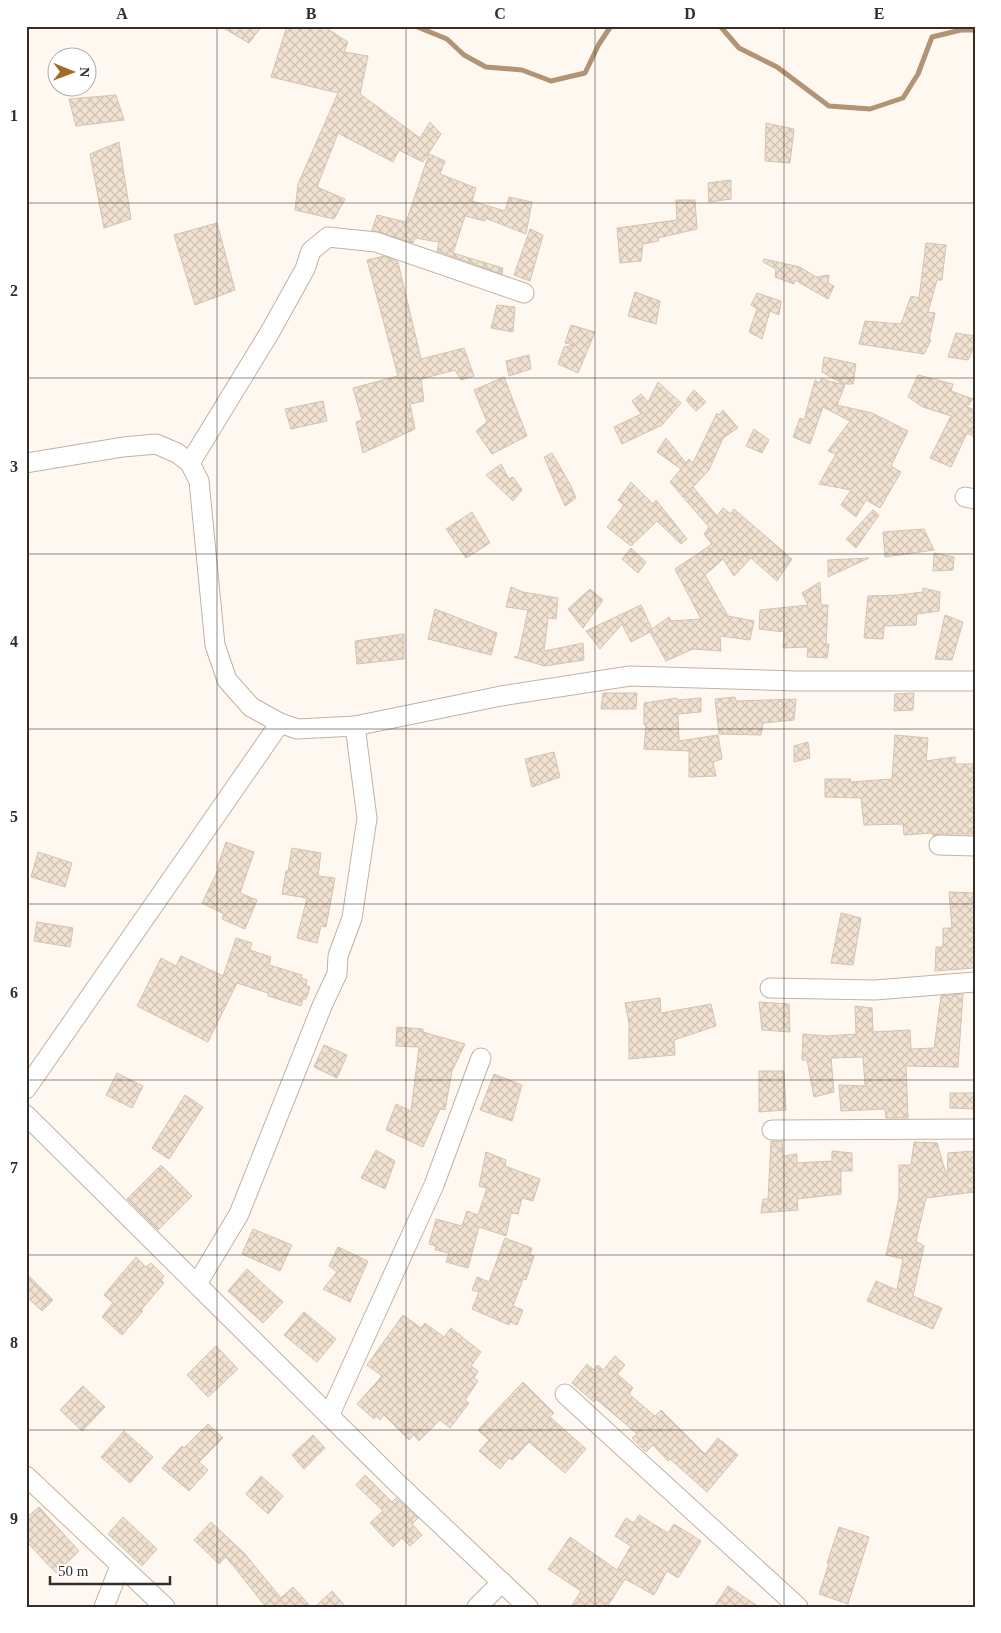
<svg xmlns="http://www.w3.org/2000/svg" width="1001" height="1633" font-family="Georgia,serif">
  <style>
    .lines { fill: none; stroke-linecap: round; stroke-linejoin: round }
    .stream { stroke: #b29475; stroke-width: 5 }
    .building { fill: url(#building-cross-hatch); stroke: #d3c3b3 }
    .minor-casing { stroke: #c2b2a2; stroke-width: 21 }
    .minor { stroke: #fff; stroke-width: 19 }
    .grid { fill: none; stroke: #342e28; stroke-width: 1; stroke-opacity: 0.55 }
    .neatline { fill: none; stroke: #342e28; stroke-width: 2 }
    .grid-label { font-size: 16px; text-anchor: middle; font-weight: bold; fill: #342e28 }
  </style>
  <defs>
    <pattern id="building-cross-hatch" width="8" height="8" patternUnits="userSpaceOnUse" patternTransform="scale(1.25)"><rect width="8" height="8" fill="#f1e1d0"/><path d="M0 0l8 8M0 8l8-8" fill="none" stroke="#cfc1b3"/></pattern>
  </defs>
  <rect width="100%" height="100%" fill="#fff8f1"/>
  <g class="lines">
    <!-- stream -->
    <g class="stream">
      <path d="M415,26l32,13 17,16 22,12 36,3 29,11 34,-8 14,-29 12,-18"/>
      <path d="M720,26l19,22 38,19 52,39 41,3 33,-11 15,-24 14,-37 29,-7h14"/>
    </g>
  </g>
  <!-- building -->
  <g class="building">
    <path d="M220,26h42l-13,17z"/>
    <path d="M287,26h36l25,16 -4,10 24,4 -8,38 60,44 10,-16 11,12 -18,28 -24,-12 -6,12 -55,-29 -21,54 28,12 -11,20 -39,-9 3,-26 40,-91 -67,-16z"/>
    <path d="M116,95l8,25 -48,6 -7,-27z"/>
    <path d="M766,123l28,6 -4,34 -25,-2z"/>
    <path d="M119,142l12,77 -27,9 -14,-74z"/>
    <path d="M429,154l16,7 -5,13 36,14 -4,13 33,10 4,-14 23,5 -6,32 -41,-16v3l-20,-5 -12,37 50,15 -1,6 -65,-23 2,-9 -24,-4 -2,5 -41,-13 5,-15 29,7z"/>
    <path d="M731,180v19l-22,3 -1,-19z"/>
    <path d="M676,200h19l2,29 -39,9 1,3 -16,3 -2,17 -21,2 -3,-35 60,-8z"/>
    <path d="M217,223l18,67 -40,15 -21,-70z"/>
    <path d="M530,229l13,6 -13,46 -16,-6z"/>
    <path d="M926,243l20,2 -4,35h-5l-9,32 7,1 -6,27h2l-7,14 -65,-10 6,-23 36,3 10,-28 8,2z"/>
    <path d="M384,256l14,6 23,97 43,-11 10,28 -13,4 -6,-10 -34,9 3,22 -14,3 5,25 -52,24 -7,-31 6,-2 -9,-32 45,-12 -31,-116z"/>
    <path d="M764,259l36,8 16,10 13,-2 -1,8 6,3 -6,13 -33,-19 -1,4 -19,-7 1,-8 -13,-7z"/>
    <path d="M635,292l25,9 -4,23 -28,-8z"/>
    <path d="M757,293l24,8 -2,14 -9,-4 -8,28 -13,-7 8,-23 -6,-4z"/>
    <path d="M497,305l18,2 -2,25 -22,-4z"/>
    <path d="M571,325l24,7 -17,41 -20,-9 6,-17 10,-2 -9,-2z"/>
    <path d="M956,333l19,3v9l-7,15 -20,-3z"/>
    <path d="M529,355l2,14 -22,7 -3,-15z"/>
    <path d="M824,357l32,7 -3,20h-10l-21,-12z"/>
    <path d="M918,375l35,9 -2,7 22,8 -6,8 8,3v27l-8,-4 -16,34 -21,-9 21,-42 -28,-9 -15,-10z"/>
    <path d="M504,377l23,59 -35,18 -16,-23 11,-9 -13,-32z"/>
    <path d="M821,379l24,6 -8,20 35,8 36,18 -17,35 10,6 -21,36 -14,-8 -10,17 -15,-12 10,-15 -32,-6 17,-30 -8,-3 22,-30 -27,-14 -13,37 -17,-7 7,-19 4,2 11,-40 5,3z"/>
    <path d="M658,382l23,21 -19,22 -40,19 -8,-17 27,-13 -9,-13 9,-7 7,8z"/>
    <path d="M694,390l12,12 -10,9 -10,-11z"/>
    <path d="M323,401l4,20 -36,8 -6,-20z"/>
    <path d="M723,410l15,18 -15,10 -14,32 -16,17 24,29 6,-8 8,6 3,-5 58,50 -15,22 -26,-23 -17,18 -11,-17 -18,16 23,41 26,5 -4,19 -30,-4 1,15 -28,-2 -27,12 -16,-29 -19,10 -9,-18 -22,25 -14,-18 55,-26 11,24 17,-12 2,4 30,-2 -26,-50 37,-25 -8,-10 5,-7 -39,-45 11,-13 -24,-17 9,-14 20,25 3,-4 4,4 24,-50 2,2z"/>
    <path d="M754,429l15,11 -7,13 -16,-7z"/>
    <path d="M552,453l19,33 5,12 -11,8 -21,-49z"/>
    <path d="M501,464l8,15 4,-2 9,13 -9,11 -27,-26z"/>
    <path d="M631,482l22,22 3,-4 31,39 -6,5 -24,-23 -26,25 -24,-19 17,-22 -6,-5z"/>
    <path d="M873,510l6,5 -23,33 -10,-9z"/>
    <path d="M472,512l18,31 -24,15 -20,-29z"/>
    <path d="M924,529l10,21 -49,7 -2,-25z"/>
    <path d="M631,548l15,14 -8,11 -16,-14z"/>
    <path d="M934,553l20,4 -1,13 -20,1z"/>
    <path d="M869,558l-41,19v-17z"/>
    <path d="M820,582l1,23h7l-2,39h3l-2,14 -20,-1 1,-10 -25,1 1,-16 -25,-3 1,-19 48,-5 -6,-12z"/>
    <path d="M511,587l12,5 35,6 -2,21 -8,-1 -4,33 39,-8 1,17 -39,6 -31,-9 4,-1 10,-46 -22,-3z"/>
    <path d="M923,588l17,4 -1,19 -22,3 -1,11 -32,1 -1,13 -19,-1 4,-42 30,-1 25,-3z"/>
    <path d="M590,589l13,11 -20,28 -15,-19z"/>
    <path d="M435,609l62,24 -6,22 -63,-16z"/>
    <path d="M945,615l18,7 -11,38 -17,-1z"/>
    <path d="M404,634v25l-47,5 -2,-23z"/>
    <path d="M603,693h34l-1,16h-35z"/>
    <path d="M914,693l-1,17 -19,1 1,-17z"/>
    <path d="M735,697l1,4 60,-2 -2,21 -31,3 -2,12 -42,-1 -4,-35z"/>
    <path d="M677,698l1,2 23,-2v14l-23,2 1,27 39,-6 4,24 -9,3 3,14 -27,1v-26l-45,-2 2,-24h-2v-22z"/>
    <path d="M895,735l33,3 -2,23 29,-4v7h20v70h-36l-6,2v-3l-29,2 -1,-11 -39,1 -3,-27 -36,-1v-18h26l-1,3 42,-3z"/>
    <path d="M808,742l2,16 -16,4v-16z"/>
    <path d="M554,752l6,25 -28,10 -7,-28z"/>
    <path d="M226,842l28,10 -14,41 17,7 -12,29 -23,-10 2,-5 -22,-11 17,-35h-2z"/>
    <path d="M292,848l29,5 -3,23 17,2 -9,49 -5,-1 -4,17 -20,-5 10,-40 -25,-4 4,-23h2z"/>
    <path d="M38,852l34,11 -7,24 -34,-10z"/>
    <path d="M949,892l26,1v75l-40,3 1,-24h7v-19h9z"/>
    <path d="M841,913l20,5 -8,47 -22,-2z"/>
    <path d="M37,922l36,6 -3,19 -36,-6z"/>
    <path d="M236,938l16,5 -2,7 21,7 -2,8 33,10 -1,3 6,2 -1,6 4,1 -4,12h-3l-2,7 -33,-10v-3l-31,-10 -29,59 -71,-36 24,-48 15,8 5,-10 42,20z"/>
    <path d="M963,994l-5,73 -52,-1 2,52h-22l-1,-9 -44,2 -2,-26 26,1 -2,-29 -32,1 3,34 -20,5 -7,-37h-5l1,-26 24,2 29,-2 -1,-28 17,2 1,24 37,-2 1,19 23,-1 7,-52z"/>
    <path d="M660,998l1,15 50,-9 5,22 -42,14 1,15 -46,4v-36l-4,-20z"/>
    <path d="M759,1002l30,2 1,28 -28,-2z"/>
    <path d="M397,1027l26,2v3l42,12 -13,27 -7,39 -5,-1 -17,38 -37,-17 10,-26 15,7 8,-64 -23,-1z"/>
    <path d="M324,1045l23,10 -10,23 -23,-11z"/>
    <path d="M759,1071h25l2,39 -27,2z"/>
    <path d="M117,1073l26,13 -11,22 -26,-13z"/>
    <path d="M494,1074l28,11 -10,36 -32,-11z"/>
    <path d="M950,1093h25v16l-25,-1z"/>
    <path d="M185,1095l18,12 -34,52 -17,-11z"/>
    <path d="M771,1141h11l1,15 14,-2v9l35,-2v-10l20,2v18h-11v23l-44,5 1,11 -37,3 2,-14h5z"/>
    <path d="M914,1142l23,1 10,34 1,-24 27,-2v41l-49,6 -10,43 8,5 -11,50 29,12 -9,21 -66,-28 9,-20 21,9 6,-31 -17,-4 13,-57v-33h12z"/>
    <path d="M376,1150l19,11 -10,28 -24,-11z"/>
    <path d="M486,1152l20,8 -1,6 35,13 -7,22 -11,-3 -4,16 -7,-1 -5,23 -27,-9 -11,41 -22,-6 3,-9 -14,-3 1,-4 -7,-2 7,-25 26,7 5,-15 11,4 9,-27 -8,-2z"/>
    <path d="M161,1165l31,31 -34,34 -31,-31z"/>
    <path d="M253,1229l39,16 -12,26 -38,-17z"/>
    <path d="M505,1238l27,10 -2,7 4,1 -8,24 -3,-1 -10,27 10,4 -6,15 -7,-3 -1,3 -37,-16 7,-17 -7,-2 5,-13 12,5z"/>
    <path d="M338,1247l30,14 -18,41 -27,-13 14,-17 -8,-6z"/>
    <path d="M136,1257l10,10 5,-4 13,13 -3,4 3,3 -23,27 2,1 -21,24 -20,-18 11,-14 -9,-8z"/>
    <path d="M247,1269l36,33 -20,21 -35,-32z"/>
    <path d="M26,1273l27,27 -11,11 -16,-15z"/>
    <path d="M304,1312l32,27 -19,23 -33,-27z"/>
    <path d="M403,1315l18,13 4,-5 19,14 7,-9 30,24 -10,14 7,5 -4,7 4,3 -13,19 4,3 -19,25 -10,-8 -21,21 -5,-6 -5,5 -25,-25 -4,5 -4,-4 -2,3 -17,-15 25,-28 -15,-11z"/>
    <path d="M216,1346l22,23 -30,28 -21,-22z"/>
    <path d="M615,1356l10,9 -8,9 16,14 -4,6 26,22 6,-6 44,44 13,-16 20,17 -31,37 -37,-33 -2,2 -15,-16 -7,7 -14,-14 5,-4 -41,-35 -2,3 -22,-19 15,-19 7,6 4,-5 5,5z"/>
    <path d="M523,1382l31,31 -4,4 36,32 -21,24 -36,-31 -17,18 -3,-2 -9,11 -21,-18 10,-11 -11,-10z"/>
    <path d="M83,1386l22,21 -23,24 -22,-21z"/>
    <path d="M208,1424l15,14 -24,24 9,8 -19,21 -27,-23 20,-22 2,2z"/>
    <path d="M124,1431l29,26 -23,26 -29,-26z"/>
    <path d="M313,1435l12,13 -21,21 -12,-14z"/>
    <path d="M365,1475l27,27 4,-4 22,20 -6,6 10,11 -12,11 -8,-8 -9,9 -23,-24 13,-12 -27,-26z"/>
    <path d="M261,1476l22,20 -15,18 -22,-20z"/>
    <path d="M39,1507l40,44 -23,22 -30,-32v-23z"/>
    <path d="M639,1515l29,18 6,-9 27,17 -23,37 -11,-7 -13,24 -29,-16 -18,28h-36l10,-16 -33,-22 22,-32 47,33 14,-24 -16,-10 11,-18 8,5z"/>
    <path d="M123,1517l34,32 -15,17 -34,-32z"/>
    <path d="M211,1522l34,32 36,44 12,-11 18,20h-45l-40,-50 -7,7 -25,-24z"/>
    <path d="M839,1527l30,10 -21,67 -29,-10 10,-31h-2z"/>
    <path d="M728,1586l31,21h-45z"/>
    <path d="M332,1591l14,16h-31z"/>
  </g>
  <g class="lines">
    <defs>
      <g id="minor">
        <path d="M26,463l97,-16 33,-3 21,9 13,10 9,18 16,164 12,35 24,27 29,16 17,6 58,-3 146,-30 129,-20 166,5h179"/>
        <path d="M190,463l80,-131 35,-63 6,-18 17,-14 48,5 148,51"/>
        <path d="M965,497l10,2"/>
        <path d="M939,845l36,1"/>
        <path d="M770,988l105,2 100,-8"/>
        <path d="M26,1089l254,-366"/>
        <path d="M26,1115l372,369 130,123"/>
        <path d="M772,1130l203,-1"/>
        <path d="M197,1284l42,-70 83,-208 15,-32 1,-18 14,-38 15,-100 -12,-92"/>
        <path d="M565,1394l233,213"/>
        <path d="M329,1416l105,-231 47,-127"/>
        <path d="M26,1476l139,131"/>
        <path d="M104,1607l16,-41"/>
        <path d="M477,1607l25,-25"/>
      </g>
    </defs>
    <!-- minor casing -->
    <use href="#minor" class="minor-casing"/>
    <!-- minor -->
    <use href="#minor" class="minor"/>
  </g>
  <!-- grid -->
  <path class="grid" d="M217,26v1581M406,26v1581M595,26v1581M784,26v1581M26,203h949M26,378h949M26,554h949M26,729h949M26,904h949M26,1080h949M26,1255h949M26,1430h949"/>
  <!-- border -->
  <rect width="1001" height="1633" fill="none" stroke="#ffffff" stroke-width="55"/>
  <!-- north arrow -->
  <g transform="translate(72 72) rotate(91)"><circle r="24" fill="#ffffff" stroke="#aeaba9"/>
  <path d="M0-4L9 19L0 12L-9 19Z" fill="#a16a26"/>
  <text y="-8" font-size="14" font-weight="bold" text-anchor="middle" fill="#342e28">N</text>
  </g>
  <!-- scale -->
  <path d="M50 1576v8h120v-8" fill="none" stroke="#342e28" stroke-width="2.5"/>
  <text x="58" y="1576" font-size="15" fill="#342e28" stroke="#ffffff" stroke-width="4" paint-order="stroke">50 m</text>
  <rect x="28" y="28" width="946" height="1578" class="neatline"/>
  <g class="grid-label">
    <text x="122" y="19">A</text>
    <text x="311" y="19">B</text>
    <text x="500" y="19">C</text>
    <text x="690" y="19">D</text>
    <text x="879" y="19">E</text>
    <text x="14" y="121">1</text>
    <text x="14" y="296">2</text>
    <text x="14" y="472">3</text>
    <text x="14" y="647">4</text>
    <text x="14" y="822">5</text>
    <text x="14" y="998">6</text>
    <text x="14" y="1173">7</text>
    <text x="14" y="1348">8</text>
    <text x="14" y="1524">9</text>
  </g>
</svg>
